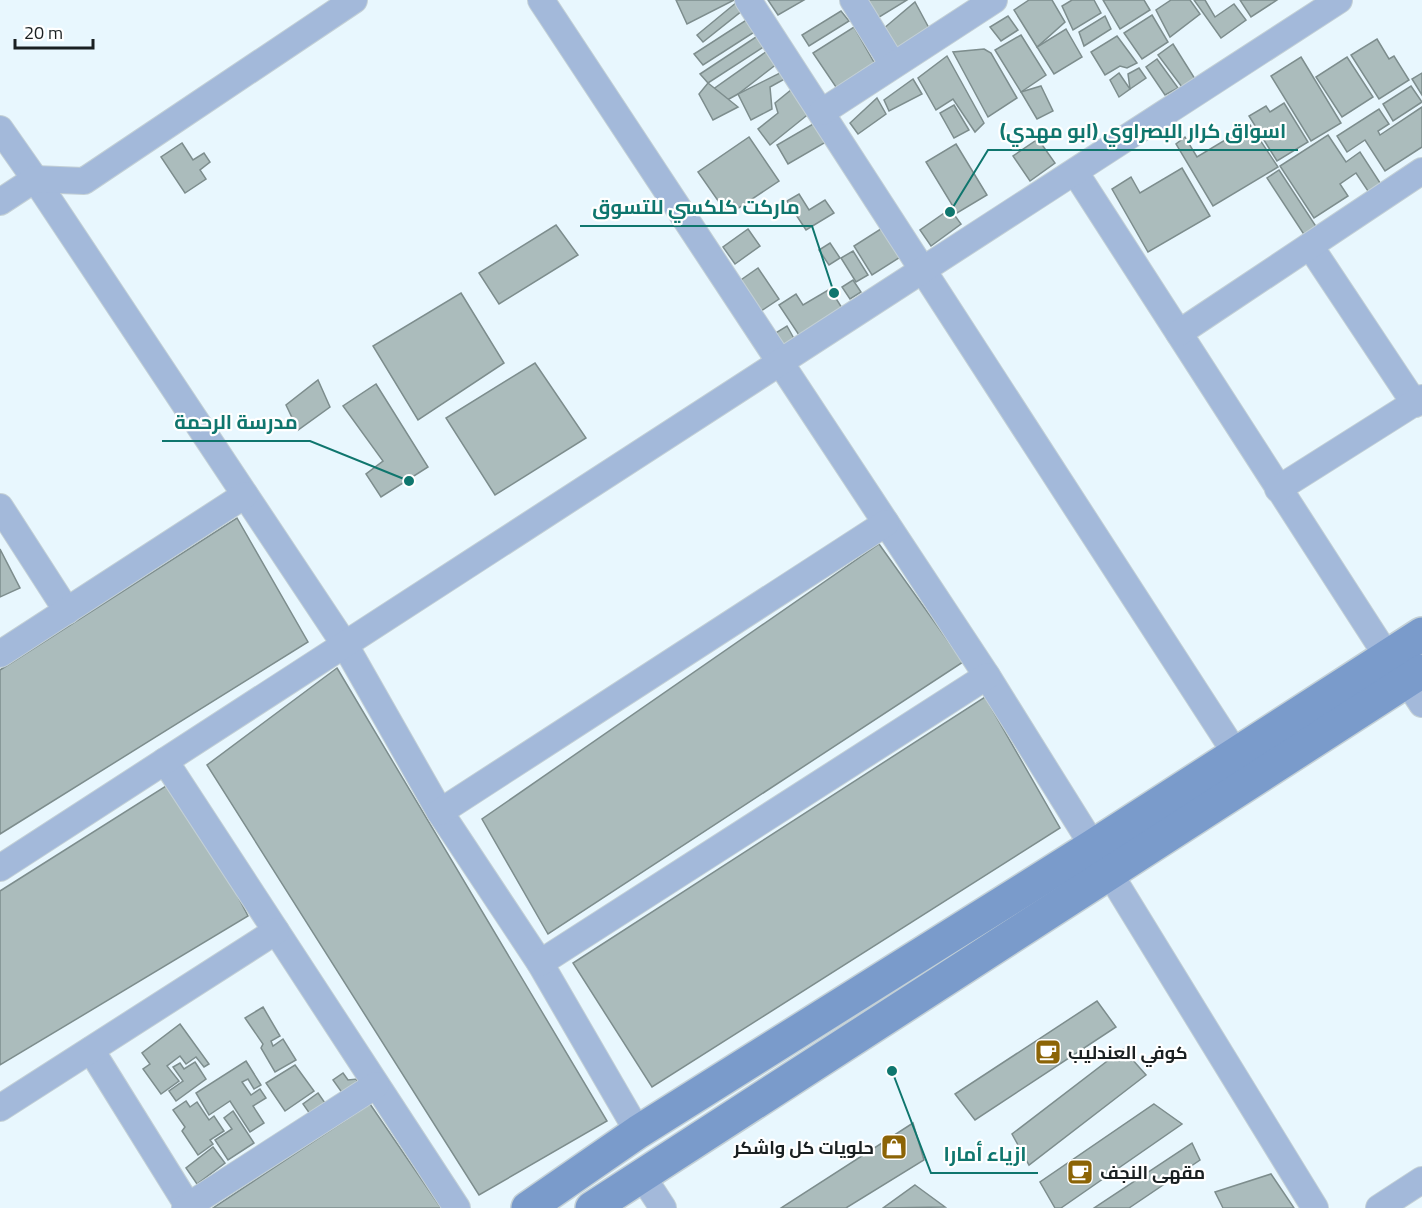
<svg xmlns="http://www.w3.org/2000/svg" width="1422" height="1208" font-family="'Titillium Web',Cairo,sans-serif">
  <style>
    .building { fill: #abbcbc; stroke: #7d8d8d; stroke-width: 1.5 }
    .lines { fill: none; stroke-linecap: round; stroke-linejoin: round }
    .street-casing { stroke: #c3d0d6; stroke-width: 28 }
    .secondary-casing { stroke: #c3d0d6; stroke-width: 36 }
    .street { stroke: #a3b9da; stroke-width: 26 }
    .secondary { stroke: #7a9bcb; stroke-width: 33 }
    .labels { text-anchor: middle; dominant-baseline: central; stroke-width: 4.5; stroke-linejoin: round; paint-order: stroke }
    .poi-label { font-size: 18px; font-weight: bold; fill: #1a2022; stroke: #fff; text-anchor: start }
    .leader { fill: none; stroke: #0f766e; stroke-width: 2 }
    .callout-dot { fill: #0f766e; stroke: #fff; stroke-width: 2 }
    .callout-label { font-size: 20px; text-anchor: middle; font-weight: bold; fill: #0f766e; stroke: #fff; stroke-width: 4.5; stroke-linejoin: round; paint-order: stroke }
  </style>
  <rect width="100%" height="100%" fill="#e8f7fe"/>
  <!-- building -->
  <g class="building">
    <path d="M676,0h58l-47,24z"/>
    <path d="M768,0h36l-26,15z"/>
    <path d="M863,0h44l-31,19z"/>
    <path d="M1029,0h23l13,22 -28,25 -23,-37z"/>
    <path d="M1072,0h22l7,13 -28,17 -11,-24z"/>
    <path d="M1103,0h41l6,10 -30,19z"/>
    <path d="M1171,0h19l10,14 -30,23 -14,-27z"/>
    <path d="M1194,0h11l10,17 19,-13 12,16 -25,18z"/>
    <path d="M1240,0h37l-26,17z"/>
    <path d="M737,2l6,8 -40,32 -6,-7z"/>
    <path d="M915,2l15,28 -31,21 -16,-22z"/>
    <path d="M841,11l8,10 -40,25 -7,-11z"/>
    <path d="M1152,15l16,27 -26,17 -18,-26z"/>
    <path d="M1008,16l10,14 -17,11 -11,-14z"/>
    <path d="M1105,16l6,13 -27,17 -5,-14z"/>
    <path d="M751,17l8,12 -56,36 -9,-11z"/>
    <path d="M854,27l21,37 -37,26 -25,-37z"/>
    <path d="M1066,29l16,28 -28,17 -17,-27z"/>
    <path d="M759,35l9,9 -60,39 -8,-9z"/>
    <path d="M1021,35l25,40 -25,17 -26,-42z"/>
    <path d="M1117,36l20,27 -10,5 -7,-2 -15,9 -14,-23z"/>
    <path d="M1377,39l12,20 5,-3 15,24 -30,19 -28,-44z"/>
    <path d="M1173,44l22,35 -13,8 -24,-32z"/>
    <path d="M770,49l8,14 -40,31 -18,10 -8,-14z"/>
    <path d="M984,49l7,4 26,45 -29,19 -35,-65z"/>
    <path d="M947,56l37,67 -9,9 -22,-33 -17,11 -18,-32z"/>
    <path d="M1301,57l40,66 -30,18 -40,-65z"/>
    <path d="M1347,57l26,40 -31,20 -26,-40z"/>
    <path d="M1157,59l21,29 -13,7 -19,-28z"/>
    <path d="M1139,68l7,10 -16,11 -2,-15z"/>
    <path d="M786,70l4,6 -20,11 2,22 -21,11 -13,-26z"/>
    <path d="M1119,73l11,16 -11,8 -9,-17z"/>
    <path d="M1422,73v22l-10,-16z"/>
    <path d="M913,79l9,15 -33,17 -5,-11z"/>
    <path d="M708,83l30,24 -25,13 -14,-26z"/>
    <path d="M797,85l19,23 -46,37 -12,-16 20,-16 -3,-10z"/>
    <path d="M1041,86l12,25 -16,8 -16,-27z"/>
    <path d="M1411,86l11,16 -29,19 -10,-17z"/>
    <path d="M877,98l9,16 -28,20 -8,-11z"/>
    <path d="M1284,103l24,39 -31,19 -28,-45 17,-10 4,6z"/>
    <path d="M954,105l15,25 -15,8 -14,-25z"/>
    <path d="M1422,107v40l-37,24 -20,-31 -18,12 -10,-16 42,-27 10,15 -11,7 2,4z"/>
    <path d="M820,120l11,19 -43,25 -11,-19z"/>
    <path d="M1250,125l28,42 -65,39 -37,-62 9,-7 12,20z"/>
    <path d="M1328,135l18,27 14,-10 24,37 -12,8 -16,-24 -16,11 8,12 -34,22 -34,-52z"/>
    <path d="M749,137l30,44 -51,34 -30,-43z"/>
    <path d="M1038,139l17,24 -25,18 -17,-25z"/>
    <path d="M182,143l11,17 11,-7 6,9 -10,8 6,9 -21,14 -24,-36z"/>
    <path d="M956,144l31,51 -30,18 -31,-51z"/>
    <path d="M1182,168l28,48 -62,36 -36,-63 19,-12 9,16z"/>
    <path d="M1279,170l38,58 -12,8 -38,-58z"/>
    <path d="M799,194l10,16 16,-10 9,13 -28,17 -19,-29z"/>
    <path d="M950,209l11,15 -30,22 -11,-16z"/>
    <path d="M556,225l22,30 -79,49 -20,-31z"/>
    <path d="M887,225l18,29 -33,21 -18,-29z"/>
    <path d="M748,229l12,17 -25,18 -12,-17z"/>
    <path d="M830,243l10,15 -11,7 -10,-15z"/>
    <path d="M853,251l15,24 -12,7 -15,-24z"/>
    <path d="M758,268l21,31 -21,14 -20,-31z"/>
    <path d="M853,280l8,12 -11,7 -8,-12z"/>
    <path d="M830,289l12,19 -43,27 -20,-30 17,-11 7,11z"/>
    <path d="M461,293l43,70 -86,57 -45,-74z"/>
    <path d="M787,326l10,18 -13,8 -10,-18z"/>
    <path d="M535,363l51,75 -91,57 -49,-77z"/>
    <path d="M318,380l12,27 -32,23 -12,-25z"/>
    <path d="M376,384l52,83 -47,30 -15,-23 17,-13 -40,-55z"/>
    <path d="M237,518l71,124 -308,192v-164z"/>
    <path d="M879,544l84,118 -415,272 -66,-115z"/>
    <path d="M0,549l20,39 -20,9z"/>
    <path d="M337,668l270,453 -128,74 -272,-430z"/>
    <path d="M985,697l75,131 -408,259 -79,-124z"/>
    <path d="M177,779l71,137 -248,149v-174z"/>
    <path d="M1097,1001l19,26 -141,93 -20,-26z"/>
    <path d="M263,1007l17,29 -9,5 2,5 10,-7 13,21 -21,12 -14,-24 2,-4 -18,-26z"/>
    <path d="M180,1024l29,40 -5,3 -8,-10 -10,7 -6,-8 -13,10 12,15 -18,13 -18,-25 7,-5 -8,-11z"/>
    <path d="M1123,1049l23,26 -117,90 -17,-31z"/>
    <path d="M246,1061l15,24 -7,4 -6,-10 -6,3 9,13 9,-6 6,9 -13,8 11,17 -14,9 -20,-31 -21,14 -13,-22z"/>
    <path d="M195,1062l11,17 -30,22 -7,-10 14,-10 -10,-14 7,-4 4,6z"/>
    <path d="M295,1065l19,26 -29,20 -19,-28z"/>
    <path d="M343,1073l5,7 9,-1 -1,6 -13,9 -10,-14z"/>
    <path d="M318,1093l7,10 -15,11 -7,-10z"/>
    <path d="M186,1101l4,6 7,-5 12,18 5,-4 10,15 -14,9 3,4 -15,11 -16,-24 3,-4 -12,-17z"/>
    <path d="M370,1104l71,104h-228z"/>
    <path d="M1154,1104l28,20 -121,84h-6l-15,-26z"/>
    <path d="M233,1111l21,32 -26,17 -13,-20 17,-11 -8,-11z"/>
    <path d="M913,1123l11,37 -78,48h-65z"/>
    <path d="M1192,1143l8,17 -71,48h-35z"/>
    <path d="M213,1147l12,16 -28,21 -11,-16z"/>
    <path d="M1271,1174l23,34h-71l-8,-16z"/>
    <path d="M915,1185l30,22 -62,1z"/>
  </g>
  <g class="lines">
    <defs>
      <g id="street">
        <path d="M541,0l446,676 106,170"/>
        <path d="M748,0l488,754"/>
        <path d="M853,0l40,65"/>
        <path d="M822,112l172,-112"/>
        <path d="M0,129l35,50 310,466 95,167 100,151 98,169"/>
        <path d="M1075,172l312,484"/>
        <path d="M0,202l35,-23 49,2 270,-181"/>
        <path d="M1310,246l105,158"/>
        <path d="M1179,333l243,-162"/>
        <path d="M1278,489l144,-91"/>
        <path d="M0,507l67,104"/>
        <path d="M0,654l245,-159"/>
        <path d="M1407,681l15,23"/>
        <path d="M165,761l292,447"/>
        <path d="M440,812l446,-289"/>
        <path d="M0,868l1339,-868"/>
        <path d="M1110,874l205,334"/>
        <path d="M540,963l447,-287"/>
        <path d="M91,1050l97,156"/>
        <path d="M0,1108l276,-177"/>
        <path d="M642,1176l21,32"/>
        <path d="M185,1208l191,-123"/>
        <path d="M1379,1208l43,-28"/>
      </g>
      <g id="secondary">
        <path d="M528,1208l110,-76 455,-286 329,-212"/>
        <path d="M592,1208l830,-537"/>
      </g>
    </defs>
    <!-- street casing -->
    <use href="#street" class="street-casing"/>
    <!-- secondary casing -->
    <use href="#secondary" class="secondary-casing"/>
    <!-- street -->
    <use href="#street" class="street"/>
    <!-- secondary -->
    <use href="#secondary" class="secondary"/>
  </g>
  <!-- icons -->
  <defs>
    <symbol id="cafe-square" viewBox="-11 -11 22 22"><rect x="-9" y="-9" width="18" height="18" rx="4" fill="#8c6406" stroke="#fff"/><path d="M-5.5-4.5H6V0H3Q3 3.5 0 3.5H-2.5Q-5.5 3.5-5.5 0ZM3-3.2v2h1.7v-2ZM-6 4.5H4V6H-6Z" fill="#fff"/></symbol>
    <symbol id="shop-square" viewBox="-11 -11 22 22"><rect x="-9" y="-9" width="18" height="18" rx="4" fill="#8c6406" stroke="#fff"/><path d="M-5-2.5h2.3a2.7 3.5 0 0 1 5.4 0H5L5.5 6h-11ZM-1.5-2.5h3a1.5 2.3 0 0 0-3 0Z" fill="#fff"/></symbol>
  </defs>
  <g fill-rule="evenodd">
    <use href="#cafe-square" x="1033" y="1037" width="30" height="30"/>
    <use href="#shop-square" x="879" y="1132" width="30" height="30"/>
    <use href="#cafe-square" x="1065" y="1157" width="30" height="30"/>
  </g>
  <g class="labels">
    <!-- poi labels -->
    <g class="poi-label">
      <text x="1068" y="1052">كوفي العندليب</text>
      <text x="874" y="1147" text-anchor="end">حلويات كل واشكر</text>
      <text x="1100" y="1172">مقهى النجف</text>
    </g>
  </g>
  <!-- callouts -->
  <path class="leader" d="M950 212L988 150H1298M834 293L812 226H580M409 481L310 441H162M892 1071L931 1173H1038"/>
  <g class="callout-dot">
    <circle cx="950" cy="212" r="6"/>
    <circle cx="834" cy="293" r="6"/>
    <circle cx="409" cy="481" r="6"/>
    <circle cx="892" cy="1071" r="6"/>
  </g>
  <g class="callout-label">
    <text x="1143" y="138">اسواق كرار البصراوي (ابو مهدي)</text>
    <text x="696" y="214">ماركت كلكسي للتسوق</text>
    <text x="236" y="429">مدرسة الرحمة</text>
    <text x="985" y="1161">ازياء أمارا</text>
  </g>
  <!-- scale -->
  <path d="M15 39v9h78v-9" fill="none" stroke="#1a2022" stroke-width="3"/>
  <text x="24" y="39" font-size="18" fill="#1a2022" stroke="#ffffff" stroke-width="4.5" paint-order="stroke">20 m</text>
</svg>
